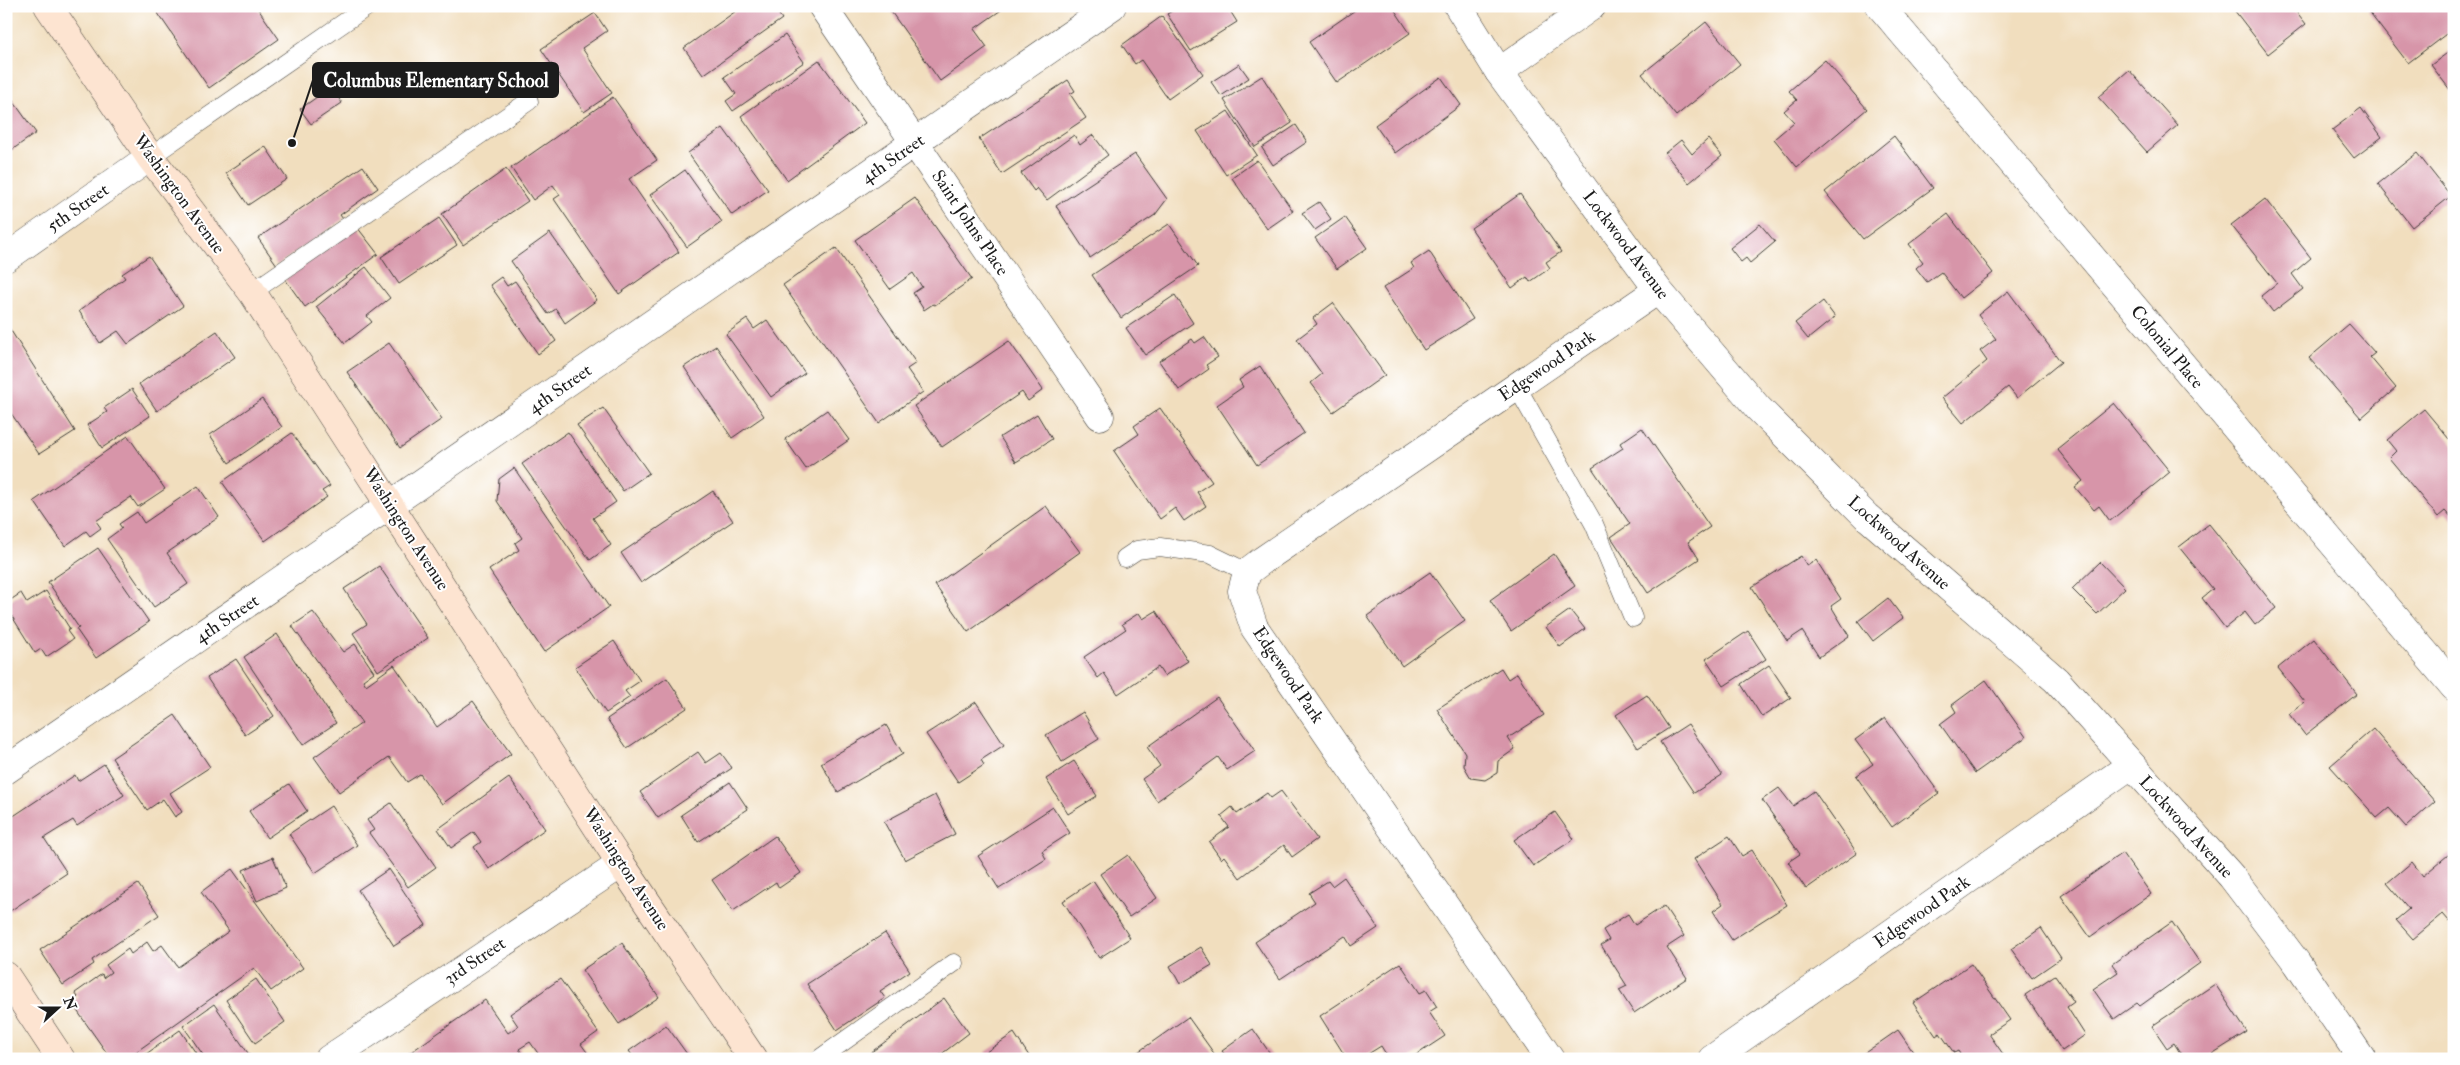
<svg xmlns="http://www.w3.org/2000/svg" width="2460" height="1065" font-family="'IM FELL Double Pica',serif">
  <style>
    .building { fill: #d795a9 }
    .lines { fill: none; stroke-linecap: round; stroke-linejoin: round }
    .lane-casing { stroke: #3c3934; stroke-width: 19 }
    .street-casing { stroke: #3c3934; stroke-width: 29 }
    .secondary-casing { stroke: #3c3934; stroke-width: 29 }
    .lane { stroke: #fff; stroke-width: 18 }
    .street { stroke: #fff; stroke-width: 28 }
    .secondary { stroke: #fde4d1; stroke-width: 28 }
    .labels { text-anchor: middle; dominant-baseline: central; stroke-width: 4; stroke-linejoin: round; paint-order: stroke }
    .street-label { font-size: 18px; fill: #1c1c1c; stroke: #fff }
    .leader { fill: none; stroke: #1c1c1c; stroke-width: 2 }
    .callout-dot { fill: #1c1c1c; stroke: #fff; stroke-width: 2 }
    .callout { fill: #1c1c1c; stroke: #1c1c1c; stroke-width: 2 }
    .callout-label { font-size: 19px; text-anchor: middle; font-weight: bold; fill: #fff }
  </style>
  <rect width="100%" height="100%" fill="#fff"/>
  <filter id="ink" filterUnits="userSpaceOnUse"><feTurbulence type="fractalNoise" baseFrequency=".02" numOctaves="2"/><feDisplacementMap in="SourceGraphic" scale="10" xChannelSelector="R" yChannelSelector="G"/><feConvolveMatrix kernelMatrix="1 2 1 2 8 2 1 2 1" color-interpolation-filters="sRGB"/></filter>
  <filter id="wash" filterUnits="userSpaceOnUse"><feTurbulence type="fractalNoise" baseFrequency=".0096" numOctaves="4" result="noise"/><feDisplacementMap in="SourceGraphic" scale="20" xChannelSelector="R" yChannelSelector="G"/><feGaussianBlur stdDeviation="1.12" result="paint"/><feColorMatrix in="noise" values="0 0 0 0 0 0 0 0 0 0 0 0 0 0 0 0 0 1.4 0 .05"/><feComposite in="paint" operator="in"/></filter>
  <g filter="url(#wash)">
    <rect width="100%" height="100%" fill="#f1debe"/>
    <g id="blocks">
      <!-- building -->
      <g class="building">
        <path d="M153,6h103l23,33 -70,49z"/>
        <path d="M743,6h30l9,13 -79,56 -19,-27z"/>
        <path d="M887,6h115l2,2 -30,21 13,18 -47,34z"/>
        <path d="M1180,6h47l10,16 -46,29 -24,-37z"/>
        <path d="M1361,6h31l18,27 -73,50 -28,-41z"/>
        <path d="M2231,6h61l14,18 -38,30z"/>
        <path d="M2375,6h79v22l-46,35 -40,-52z"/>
        <path d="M595,13l12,18 -25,17 30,45 -28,19 -43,-63z"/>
        <path d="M1162,16l41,58 -35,25 -27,-39 -6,4 -13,-19z"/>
        <path d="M1706,22l34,42 -64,52 -34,-42z"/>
        <path d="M785,35l19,27 -71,49 -7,-10 10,-7 -12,-17z"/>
        <path d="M2454,48v47l-23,-30z"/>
        <path d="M819,60l46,63 -78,57 -46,-64z"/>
        <path d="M1825,60l42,49 -70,58 -23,-28 20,-17 -10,-11 13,-11 -8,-9z"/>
        <path d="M1239,64l10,14 -28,18 -10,-14z"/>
        <path d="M2129,70l49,55 -31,27 -49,-55z"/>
        <path d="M1262,76l30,47 -37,24 -31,-47z"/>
        <path d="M1441,77l20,28 -66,48 -20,-28z"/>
        <path d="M1068,80l7,11 -5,3 16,24 -84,56 -23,-35z"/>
        <path d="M331,87l11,16 -31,21 -11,-15z"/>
        <path d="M6,91l30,42 -30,21z"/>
        <path d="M613,97l44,63 -28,19 50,73 -60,42 -65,-95 6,-4 -7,-10 -20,15 -22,-32z"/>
        <path d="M2361,108l21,29 -28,21 -22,-28z"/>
        <path d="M1228,111l29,44 -31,20 -29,-44z"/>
        <path d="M1296,125l11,17 -34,23 -11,-17z"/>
        <path d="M723,128l45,62 -36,25 -44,-62z"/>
        <path d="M1074,135l6,10 13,-10 15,20 -61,45 -10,-12 -3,3 -13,-18z"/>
        <path d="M1894,136l39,52 -70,51 -38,-47z"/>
        <path d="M1708,139l14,17 -33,27 -24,-30 16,-13 11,14z"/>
        <path d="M265,146l22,33 -39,26 -22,-32z"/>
        <path d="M2417,153l34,43 -39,31 -34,-43z"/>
        <path d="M1135,154l32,45 -12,16 -65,43 -34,-52z"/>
        <path d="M1257,160l36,51 -26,18 -35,-51z"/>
        <path d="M363,166l15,22 -38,27 3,4 -66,46 -19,-27z"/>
        <path d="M506,169l22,32 -65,44 -21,-31z"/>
        <path d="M685,170l37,52 -35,25 -37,-52z"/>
        <path d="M1520,194l41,58 -15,10 4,6 -20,14 -3,-5 -15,11 -41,-60z"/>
        <path d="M915,198l57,81 -37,26 -2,-1 -9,6 -11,-17 9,-6 -9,-14 -23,16 -35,-49z"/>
        <path d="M2265,199l46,59 -19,16 11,15 -30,23 -12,-16 16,-13 -46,-58z"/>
        <path d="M1319,202l12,17 -16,11 -13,-17z"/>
        <path d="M1948,214l45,59 -32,25 -20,-26 -14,10 -11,-14 7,-6 -14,-18z"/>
        <path d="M1345,217l22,31 -30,21 -22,-31z"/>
        <path d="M439,218l18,27 -58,39 -18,-27z"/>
        <path d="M1169,224l29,42 -77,52 -29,-43z"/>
        <path d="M1760,224l15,18 -25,21 -4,-5 -5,4 -11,-14z"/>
        <path d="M357,227l21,27 -73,53 -20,-28z"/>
        <path d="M550,233l47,67 -32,23 -9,-14 -8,5 -37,-53z"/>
        <path d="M836,248l80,115 -9,6 16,23 -44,31 -96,-138z"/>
        <path d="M1429,251l44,68 -49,31 -41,-62 31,-20 -3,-5z"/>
        <path d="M149,256l34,50 -55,38 -10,-13 -18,12 -21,-32 46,-33 -3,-4z"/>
        <path d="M366,267l24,31 -23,18 5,6 -27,21 -29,-36z"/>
        <path d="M501,277l6,9 8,-5 41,60 -18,13 -48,-69z"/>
        <path d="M2008,291l53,71 -44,36 -9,-11 -45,36 -21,-25 45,-37 -7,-10 16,-12 -18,-24z"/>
        <path d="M1175,295l18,28 -48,32 -19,-27z"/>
        <path d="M1823,301l12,16 -27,22 -13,-16z"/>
        <path d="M1333,303l52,72 -52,37 -22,-29 11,-9 -25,-35 20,-15 -4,-6z"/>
        <path d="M747,319l7,10 13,-9 38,53 -34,24 -45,-63z"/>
        <path d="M6,323l69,108 -36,23 -33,-48z"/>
        <path d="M2349,324l26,29 -5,4 26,31 -35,30 -52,-60z"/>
        <path d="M217,331l18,26 -78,54 -18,-27z"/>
        <path d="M1204,337l14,20 -12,8 3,4 -30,21 -20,-29 33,-22 3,4z"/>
        <path d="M1009,341l34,49 -15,11 -6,-9 -80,55 -28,-41z"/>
        <path d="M389,343l53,76 -42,29 -53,-76z"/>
        <path d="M716,346l48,70 -32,22 -48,-71z"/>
        <path d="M1260,366l44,67 -47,32 -40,-60 26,-18 -4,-7z"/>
        <path d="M132,389l18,27 -48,32 -15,-23 20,-13 -3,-4z"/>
        <path d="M262,399l20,28 -53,36 -19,-28z"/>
        <path d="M2114,403l56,69 -60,49 -11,-15 -5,4 -19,-23 8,-6 -26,-32z"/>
        <path d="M603,408l46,65 -26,18 -46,-66z"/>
        <path d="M1160,408l52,74 -15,10 9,14 -22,15 -9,-13 -15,11 -46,-68 25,-17 -5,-8z"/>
        <path d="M2424,409l30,36v76l-9,-10 -7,6 -49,-59 7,-7 -9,-11z"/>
        <path d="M827,410l22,30 -43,29 -21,-30z"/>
        <path d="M1037,414l15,25 -36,23 -16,-25z"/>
        <path d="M1642,428l68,99 -22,15 11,17 -51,34 -37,-56 19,-13 -38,-56 31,-20 -3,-5z"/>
        <path d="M568,432l48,70 -23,16 18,27 -21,15 -68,-96z"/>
        <path d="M292,433l38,53 -8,5 5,6 -62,44 -43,-59z"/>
        <path d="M128,436l37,53 -27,18 -7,-10 -35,24 5,7 -11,8 -4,-5 -21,15 -31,-45z"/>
        <path d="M514,468l95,139 -65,45 -55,-82 30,-20 -4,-7 7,-5 -25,-37 2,-22z"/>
        <path d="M198,486l21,31 -52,36 21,31 -34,23 -47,-68 15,-11 -3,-4 18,-12 7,11z"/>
        <path d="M713,491l20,30 -92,62 -20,-30z"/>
        <path d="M1046,506l34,46 -112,80 -33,-47z"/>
        <path d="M2209,524l67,84 -21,17 -10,-13 -20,16 -23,-30 11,-9 -34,-42z"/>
        <path d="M98,548l51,74 -53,36 -20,-29 3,-1 -31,-46z"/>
        <path d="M1554,554l21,32 -64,45 -21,-31z"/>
        <path d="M1801,556l6,10 9,-6 25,39 -10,7 18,30 -30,21 -17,-26 -15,10 -35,-54z"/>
        <path d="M2100,562l25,26 -28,26 -25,-25z"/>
        <path d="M379,566l49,72 -50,33 -25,-38 14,-9 -23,-35z"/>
        <path d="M1430,572l35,49 -63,45 -35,-50z"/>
        <path d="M46,591l24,38 -3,2 6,8 -27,18 -5,-8 -6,4 -29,-46v-4l15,-10 6,10z"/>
        <path d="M1888,598l15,20 -30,23 -15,-20z"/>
        <path d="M1570,610l15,19 -25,18 -14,-20z"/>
        <path d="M1156,611l32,50 -24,15 -6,-9 -40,27 -14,-21 -6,5 -14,-21 42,-28 -4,-5 17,-11 4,6z"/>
        <path d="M313,612l30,40 12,-8 19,28 -11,8 3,5 28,-20 43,62 36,-26 38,53 -69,50 -22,-30 -13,8 -18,-25 -50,35 -25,-35 48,-34 -70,-97z"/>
        <path d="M1748,631l18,28 -42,27 -18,-27z"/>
        <path d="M277,634l59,89 -33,22 -59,-88z"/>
        <path d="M2314,639l43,55 -52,41 -16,-21 16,-12 -27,-34z"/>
        <path d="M614,641l26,40 -15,10 5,6 -24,16 -31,-46z"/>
        <path d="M236,659l38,57 -29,19 -38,-57z"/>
        <path d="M1769,665l22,33 -29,19 -21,-33z"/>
        <path d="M1501,668l7,11 9,-6 27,42 -36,23 7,11 -17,12 -1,12 -12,7 -14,-2 -7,-12 1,-13 -28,-44z"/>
        <path d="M667,678l20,30 -60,40 -20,-29z"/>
        <path d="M1986,680l40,57 -51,36 -35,-49 16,-12 -4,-7z"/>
        <path d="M1647,695l22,33 -31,20 -22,-33z"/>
        <path d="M1217,697l38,54 -28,19 -9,-13 -61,44 -15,-22 18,-13 -13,-19z"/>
        <path d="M976,702l28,43 -23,15 3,5 -26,17 -32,-48z"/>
        <path d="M1083,712l16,27 -37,23 -16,-27z"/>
        <path d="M175,715l35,52 -40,26 12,19 -7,5 -12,-18 -16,11 -35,-52z"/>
        <path d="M1885,718l54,75 -47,34 -36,-51 17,-12 -18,-24z"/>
        <path d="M1688,724l34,51 -28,18 -34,-51z"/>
        <path d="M886,725l17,29 -65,38 -17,-29z"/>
        <path d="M2373,729l62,72 -29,26 -17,-19 -12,10 -47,-52z"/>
        <path d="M698,752l8,11 15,-10 11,15 -74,50 -18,-26z"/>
        <path d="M1074,761l23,35 -29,18 -22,-35z"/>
        <path d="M104,764l20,31 -47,31 -4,-6 -29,18 23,35 -57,38 -4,-5v-85l69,-46 3,6z"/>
        <path d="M509,778l36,51 -56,40 -15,-22 7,-5 -7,-10 -23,16 -13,-19z"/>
        <path d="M730,782l18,27 -50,33 -17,-27z"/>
        <path d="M289,784l18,27 -40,27 -18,-27z"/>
        <path d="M1779,788l14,18 21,-15 43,62 -51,36 -18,-27 12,-8 -38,-54z"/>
        <path d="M1281,791l36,48 -25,18 -8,-12 -44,33 -16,-22 -3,3 -12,-17 20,-15 -8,-11 11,-9 5,7 30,-21 4,5z"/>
        <path d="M935,795l20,39 -50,26 -21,-38z"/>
        <path d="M391,803l45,64 -28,20 -39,-54 5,-3 -7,-10z"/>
        <path d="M331,806l26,39 -42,28 -26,-39z"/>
        <path d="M1053,807l17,26 -28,18 4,8 -47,30 -21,-33z"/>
        <path d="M1555,812l19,27 -41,27 -19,-26z"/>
        <path d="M775,836l26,37 -22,15 -3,-6 -43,29 -21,-31z"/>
        <path d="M1729,836l13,20 10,-6 35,55 -55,35 -19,-29 10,-7 -29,-45z"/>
        <path d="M2454,850v67l-5,4 -6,-7 -30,25 -17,-19 13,-11 -22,-26 25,-21 11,14z"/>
        <path d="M2122,853l29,41 -61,43 -29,-41z"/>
        <path d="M1128,855l29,43 -28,19 -29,-43z"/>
        <path d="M273,857l13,31 -29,13 -14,-31z"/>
        <path d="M232,869l71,99 -32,23 -17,-23 -128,91h-15l-40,-57 7,-5 -3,-4 27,-19 1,4 8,-6 -5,-7 22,-16 3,5 16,-12 6,9 9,-6 16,22 51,-36 -28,-39z"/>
        <path d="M389,869l37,56 -32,21 -36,-56z"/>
        <path d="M1344,877l34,51 -27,18 -6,-10 -65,43 -25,-37 60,-40 -6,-9 19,-12 4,5z"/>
        <path d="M1093,881l37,57 -31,20 -36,-57z"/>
        <path d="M138,884l21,31 -67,45 2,4 -31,21 -23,-35z"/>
        <path d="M1664,906l20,30 -17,11 20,31 -53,35 -15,-23 8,-4 -26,-41 8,-5 -6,-10 25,-16 7,11z"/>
        <path d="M2172,922l28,41 -60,43 -3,-3 -23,16 -21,-30 25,-17 -6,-8z"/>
        <path d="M2041,928l20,30 -29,20 -21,-29z"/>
        <path d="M885,933l25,38 -30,20 5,7 -48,32 -30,-46z"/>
        <path d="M622,943l37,54 -40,27 -37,-54z"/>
        <path d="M1201,947l11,18 -32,19 -10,-18z"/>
        <path d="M1400,963l20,30 6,-3 11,17 -8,5 16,24 -35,23h-21l-8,-13 -21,13h-13l-27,-43z"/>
        <path d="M1971,964l39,56 -21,14 14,20 -8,5h-32l-5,-8 -4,2 -14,-20 -4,3 -23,-33z"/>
        <path d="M2055,975l19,27 -7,5 18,28 -23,16 -37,-56z"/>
        <path d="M256,979l29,43 -30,21 -29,-43z"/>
        <path d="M560,979l38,53 -17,12 11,15h-50l-12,-17 -11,7 7,10h-125l84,-59 23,33 10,-7 -8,-12z"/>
        <path d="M2215,984l32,48 -43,27h-20l-10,-16 -7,5 -15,-22z"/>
        <path d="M944,998l25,35 -34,26h-60l-5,-6z"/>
        <path d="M214,1004l36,52 -4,3h-40l-23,-33z"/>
        <path d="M1188,1017l30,42h-90z"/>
        <path d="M666,1025l21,29 -7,5h-45l-6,-8z"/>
        <path d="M1253,1029l21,30h-46l-6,-8z"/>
        <path d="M180,1030l20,29h-61z"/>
        <path d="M1898,1030l20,29h-62z"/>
        <path d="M1014,1033l17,26h-41l-4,-7z"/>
      </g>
    </g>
  </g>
  <g filter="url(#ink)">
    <use href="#blocks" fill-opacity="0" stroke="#3c3934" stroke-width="1"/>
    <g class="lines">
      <defs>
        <g id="lane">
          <path d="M150,157l218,-151"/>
          <path d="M252,292l277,-191"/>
          <path d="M1517,387l77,137 39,94"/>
          <path d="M1125,558l12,-8 23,-3 50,7 37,18"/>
          <path d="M819,1059l135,-96"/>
        </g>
        <g id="street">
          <path d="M822,6l278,410"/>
          <path d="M1458,6l41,66 159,218 100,118 108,108 190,164 176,197 65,86 65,96"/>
          <path d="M1880,6l574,681"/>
          <path d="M1499,72l93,-66"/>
          <path d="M6,258l144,-101"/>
          <path d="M6,770l1106,-764"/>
          <path d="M329,1059l292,-195"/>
          <path d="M1550,1059l-296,-432 -12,-36 5,-19 16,-12 395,-270"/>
          <path d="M1712,1059l419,-294"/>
        </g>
        <g id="secondary">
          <path d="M48,6l102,151 102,135 369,572 132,195"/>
          <path d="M6,976l55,83"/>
        </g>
      </defs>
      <!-- lane casing -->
      <use href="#lane" class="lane-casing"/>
      <!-- street casing -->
      <use href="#street" class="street-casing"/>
      <!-- secondary casing -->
      <use href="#secondary" class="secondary-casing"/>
      <!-- lane -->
      <use href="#lane" class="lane"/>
      <!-- street -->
      <use href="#street" class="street"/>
      <!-- secondary -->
      <use href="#secondary" class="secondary"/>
    </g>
  </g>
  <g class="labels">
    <!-- street labels -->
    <g class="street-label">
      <text transform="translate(893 159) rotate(-35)">4th Street</text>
      <text transform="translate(179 194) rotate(54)">Washington Avenue</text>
      <text transform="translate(78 208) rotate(-35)">5th Street</text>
      <text transform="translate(970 223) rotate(56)">Saint Johns Place</text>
      <text transform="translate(1626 245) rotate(53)">Lockwood Avenue</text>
      <text transform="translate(2167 347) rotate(50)">Colonial Place</text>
      <text transform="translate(1547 366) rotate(-34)">Edgewood Park</text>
      <text transform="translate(560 389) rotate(-35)">4th Street</text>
      <text transform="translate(406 529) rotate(57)">Washington Avenue</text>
      <text transform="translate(1899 543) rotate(42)">Lockwood Avenue</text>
      <text transform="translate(227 619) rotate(-34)">4th Street</text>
      <text transform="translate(1288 675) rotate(56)">Edgewood Park</text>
      <text transform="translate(2186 827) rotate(48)">Lockwood Avenue</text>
      <text transform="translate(626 869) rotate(57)">Washington Avenue</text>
      <text transform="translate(1922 912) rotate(-35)">Edgewood Park</text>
      <text transform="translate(475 961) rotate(-34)">3rd Street</text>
    </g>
  </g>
  <!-- callouts -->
  <path class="leader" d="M292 143L313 80"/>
  <circle class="callout-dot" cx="292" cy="143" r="5"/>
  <rect class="callout" x="313" y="63" width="245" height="34" rx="5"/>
  <g class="callout-label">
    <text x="436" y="87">Columbus Elementary School</text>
  </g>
  <!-- margin -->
  <rect width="2460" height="1065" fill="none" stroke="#fff" stroke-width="25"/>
  <!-- north arrow -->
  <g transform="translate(58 1008) rotate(69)" stroke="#ffffff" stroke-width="4" paint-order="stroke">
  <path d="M0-4L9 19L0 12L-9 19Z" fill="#1c1c1c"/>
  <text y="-8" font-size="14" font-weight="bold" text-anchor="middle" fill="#1c1c1c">N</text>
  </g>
</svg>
